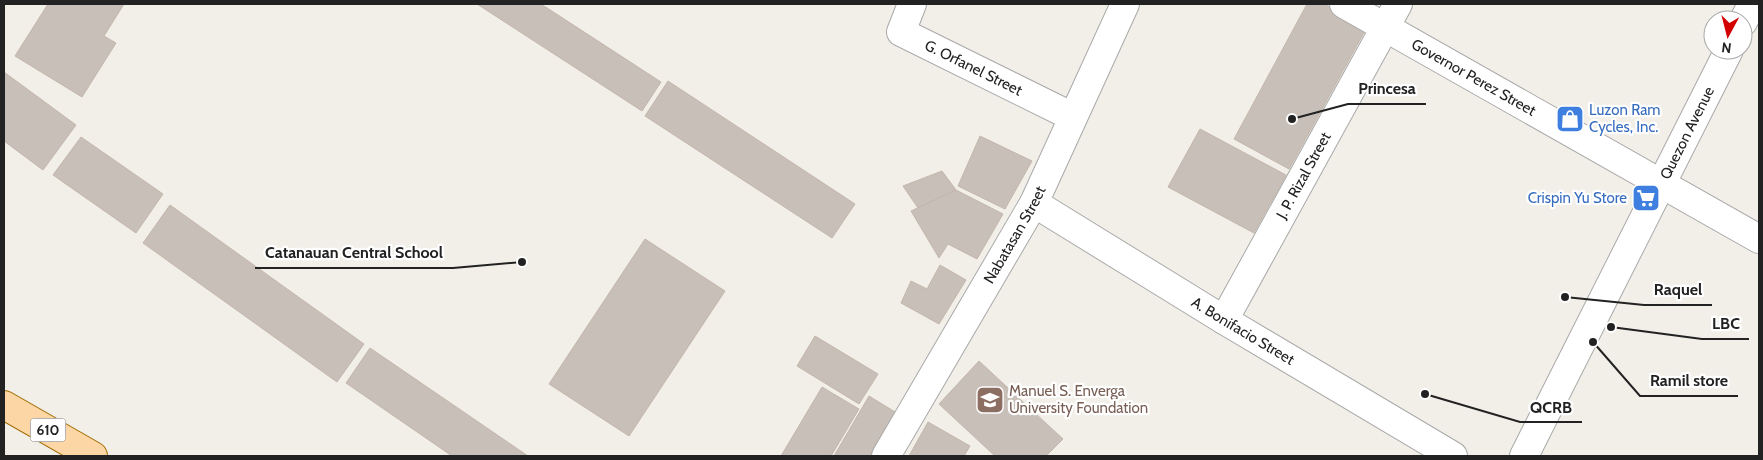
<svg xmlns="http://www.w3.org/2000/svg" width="1763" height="460" font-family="Cabin,sans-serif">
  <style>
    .building { fill: #c7bfb8; stroke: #c4b6ab }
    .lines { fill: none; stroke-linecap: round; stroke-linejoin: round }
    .minor-casing { stroke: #a9a9a9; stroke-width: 30 }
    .major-casing { stroke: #a06b00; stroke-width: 30 }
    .minor { stroke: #fff; stroke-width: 28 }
    .major { stroke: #fcd6a4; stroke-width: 28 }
    .labels { text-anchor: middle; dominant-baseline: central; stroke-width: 4.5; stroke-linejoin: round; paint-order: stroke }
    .shield { fill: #fff; stroke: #646464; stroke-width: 1 }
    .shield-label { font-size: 14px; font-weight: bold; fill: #222 }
    .street-label { font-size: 15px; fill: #222; stroke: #fff }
    .shop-label { font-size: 15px; fill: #366cbe; stroke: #fff; text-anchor: start }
    .education-label { font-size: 15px; fill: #785e54; stroke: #fff; text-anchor: start }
    .leader { fill: none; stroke: #222; stroke-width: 2 }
    .callout-dot { fill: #222; stroke: #fff; stroke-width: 2 }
    .callout-label { font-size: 16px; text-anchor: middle; font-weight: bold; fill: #222; stroke: #fff; stroke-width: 4.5; stroke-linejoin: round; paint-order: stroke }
  </style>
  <rect width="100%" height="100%" fill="#f2efe9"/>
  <!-- building -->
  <g class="building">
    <path d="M48,4h76l-20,32 12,7 -34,54 -67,-41z"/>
    <path d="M477,4h64l120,78 -19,29z"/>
    <path d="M1307,4h17l43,23 -78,142 -55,-30z"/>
    <path d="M4,72l72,53 -33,45 -39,-29z"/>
    <path d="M668,81l187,123 -23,34 -187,-122z"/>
    <path d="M1200,129l86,46 -32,58 -86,-46z"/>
    <path d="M980,136l52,25 -27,48 -47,-23z"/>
    <path d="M81,137l82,57 -27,39 -83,-58z"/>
    <path d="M942,171l14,19 -38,18 -15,-22z"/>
    <path d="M956,190l47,24 -26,45 -29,-15 -9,14 -28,-47z"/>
    <path d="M170,205l194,139 -27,38 -194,-139z"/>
    <path d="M645,239l80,52 -96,145 -80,-52z"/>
    <path d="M940,265l26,15 -27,44 -38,-21 10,-22 16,8z"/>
    <path d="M815,336l63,38 -19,30 -62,-38z"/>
    <path d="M370,348l158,108h-76l-106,-73z"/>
    <path d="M979,361l84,78 -17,17h-51l-56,-52z"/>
    <path d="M822,387l37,22 -28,47h-50z"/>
    <path d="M869,396l31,19 -24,41h-42z"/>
    <path d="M928,422l42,24 -6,10h-55z"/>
  </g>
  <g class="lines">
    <defs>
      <g id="minor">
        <path id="s1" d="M912,4l-11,28 172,85"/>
        <path id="s2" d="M1344,4l415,235"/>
        <path d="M1743,22l9,-18"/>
        <path id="s3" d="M1034,203l190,117 229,136"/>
        <path id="s4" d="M1224,320l174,-316"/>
        <path id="s5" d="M886,456l148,-253 91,-199"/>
        <path id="s6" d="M1524,456l205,-406"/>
      </g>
      <path id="major" d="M4,405l89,51"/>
    </defs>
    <!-- minor casing -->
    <use href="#minor" class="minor-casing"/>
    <!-- major casing -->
    <use href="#major" class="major-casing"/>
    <!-- minor -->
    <use href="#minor" class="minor"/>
    <!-- major -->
    <use href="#major" class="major"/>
  </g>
  <!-- icons -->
  <defs>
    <symbol id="shop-square" viewBox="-11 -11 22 22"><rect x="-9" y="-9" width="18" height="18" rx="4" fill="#3f7fe0" stroke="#fff"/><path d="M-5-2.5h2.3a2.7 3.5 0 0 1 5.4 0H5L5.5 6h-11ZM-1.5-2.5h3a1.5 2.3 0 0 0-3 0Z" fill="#fff"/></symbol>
    <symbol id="supermarket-square" viewBox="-11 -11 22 22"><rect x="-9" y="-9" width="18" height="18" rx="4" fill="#3f7fe0" stroke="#fff"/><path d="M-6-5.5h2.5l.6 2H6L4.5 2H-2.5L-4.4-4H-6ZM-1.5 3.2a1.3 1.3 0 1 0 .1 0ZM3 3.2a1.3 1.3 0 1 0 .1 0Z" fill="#fff"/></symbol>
    <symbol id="university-square" viewBox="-11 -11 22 22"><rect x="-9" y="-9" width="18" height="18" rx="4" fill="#8d6e63" stroke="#fff"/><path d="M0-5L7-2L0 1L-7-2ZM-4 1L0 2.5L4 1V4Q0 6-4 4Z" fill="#fff"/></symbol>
  </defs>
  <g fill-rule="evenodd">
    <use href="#shop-square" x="1554" y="103" width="32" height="32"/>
    <use href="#supermarket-square" x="1630" y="182" width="32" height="32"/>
    <use href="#university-square" x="974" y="384" width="32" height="32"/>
  </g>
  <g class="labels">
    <!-- shield labels -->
    <rect class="shield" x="30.5" y="418.5" width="35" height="23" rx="4"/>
    <g class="shield-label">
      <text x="48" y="430">610</text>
    </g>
    <!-- street labels -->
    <g class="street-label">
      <text stroke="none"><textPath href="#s1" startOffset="111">G. Orfanel Street</textPath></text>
      <text stroke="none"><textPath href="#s2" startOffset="149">Governor Perez Street</textPath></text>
      <text stroke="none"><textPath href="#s6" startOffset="362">Quezon Avenue</textPath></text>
      <text stroke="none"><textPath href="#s4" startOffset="165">J. P. Rizal Street</textPath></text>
      <text stroke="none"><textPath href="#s5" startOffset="256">Nabatasan Street</textPath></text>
      <text stroke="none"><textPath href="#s3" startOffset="245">A. Bonifacio Street</textPath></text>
    </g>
    <!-- shop labels -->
    <g class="shop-label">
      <text x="1589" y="110">Luzon Ram<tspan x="1589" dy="17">Cycles, Inc.</tspan></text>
      <text x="1627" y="198" text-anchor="end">Crispin Yu Store</text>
    </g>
    <!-- education labels -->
    <g class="education-label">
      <text x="1009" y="391">Manuel S. Enverga<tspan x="1009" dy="17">University Foundation</tspan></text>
    </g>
  </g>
  <!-- callouts -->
  <path class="leader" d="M1292 119L1348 104H1426M522 262L453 268H255M1565 297L1644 305H1712M1611 327L1702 339H1749M1593 342L1640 396H1738M1425 394L1520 422H1582"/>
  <g class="callout-dot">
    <circle cx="1292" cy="119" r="5"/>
    <circle cx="522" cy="262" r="5"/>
    <circle cx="1565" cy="297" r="5"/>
    <circle cx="1611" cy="327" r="5"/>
    <circle cx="1593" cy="342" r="5"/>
    <circle cx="1425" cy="394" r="5"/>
  </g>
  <g class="callout-label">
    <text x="1387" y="94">Princesa</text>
    <text x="354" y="258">Catanauan Central School</text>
    <text x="1678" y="295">Raquel</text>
    <text x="1726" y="329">LBC</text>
    <text x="1689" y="386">Ramil store</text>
    <text x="1551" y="413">QCRB</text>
  </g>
  <!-- border -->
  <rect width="1763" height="460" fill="none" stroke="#222222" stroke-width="10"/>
  <!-- north arrow -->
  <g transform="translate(1728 35) rotate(187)"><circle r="24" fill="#ffffff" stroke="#a7a7a7"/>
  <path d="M0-4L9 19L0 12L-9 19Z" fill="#d40000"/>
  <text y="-8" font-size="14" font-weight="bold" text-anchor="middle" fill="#222222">N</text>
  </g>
</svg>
